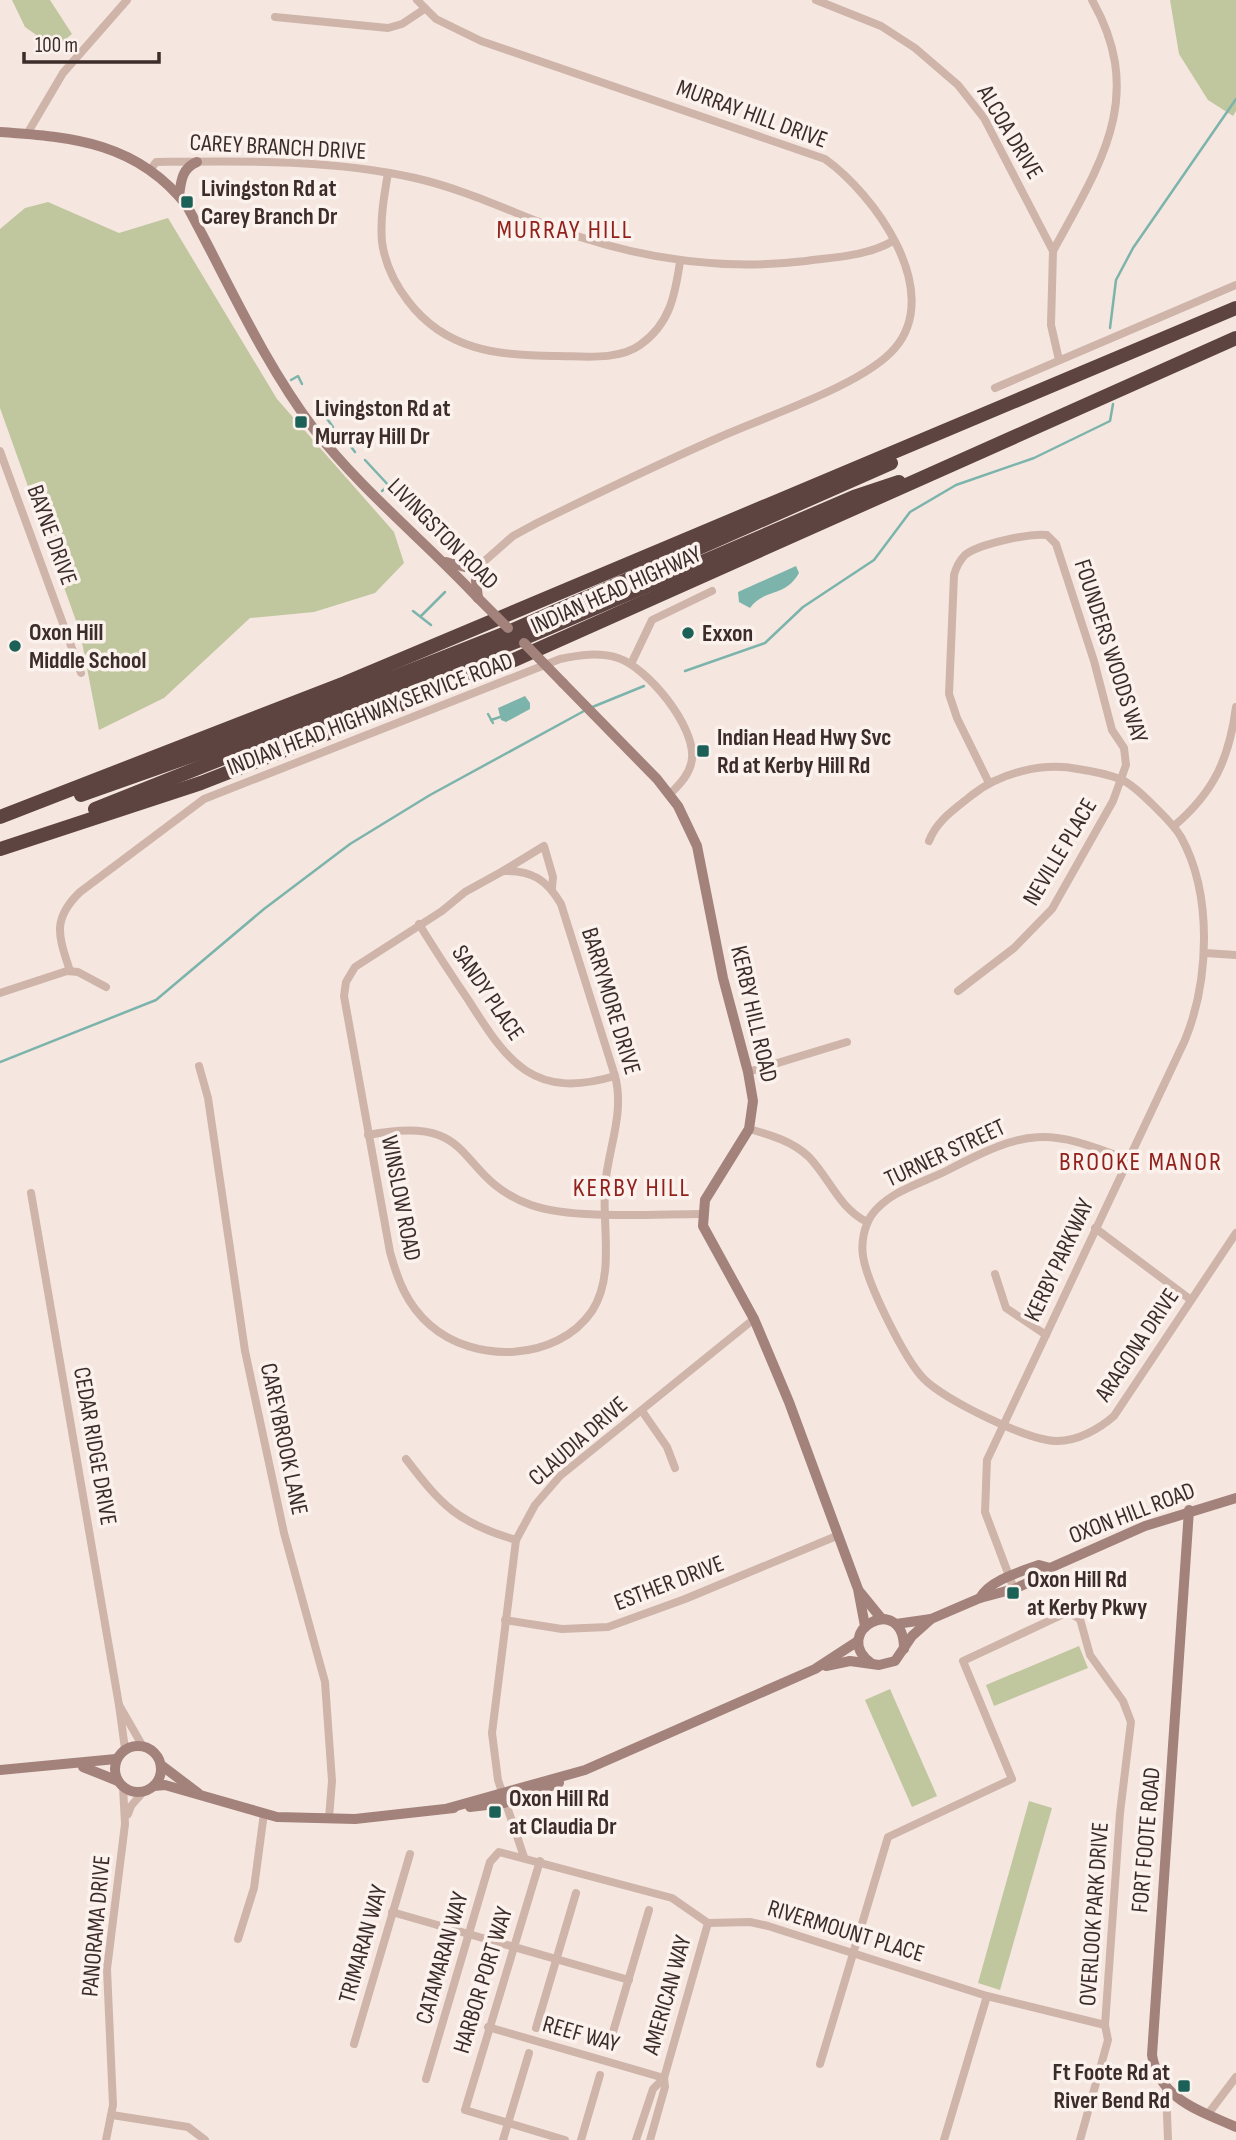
<svg xmlns="http://www.w3.org/2000/svg" width="1236" height="2140" font-family="'Sofia Sans Condensed',sans-serif">
  <style>
    .green { fill: #c0c69e }
    .water { fill: #7cb4ac }
    .lines { fill: none; stroke-linecap: round; stroke-linejoin: round }
    .stream { stroke: #7cb4ac; stroke-width: 2.5 }
    .street { stroke: #cfb4aa; stroke-width: 8 }
    .secondary { stroke: #a3827b; stroke-width: 10 }
    .highway { stroke: #5d4441; stroke-width: 14 }
    .secondary-bridge { stroke: #a3827b; stroke-width: 10 }
    .poi-dot { fill: #1c6158; stroke: #fcf2ed; stroke-width: 2.5 }
    .labels { text-anchor: middle; dominant-baseline: central; stroke-width: 7; stroke-linejoin: round; paint-order: stroke }
    .street-label { font-size: 24px; fill: #3c2c2a; stroke: #fcf2ed }
    .poi-label { font-size: 24px; font-weight: bold; fill: #3c2c2a; stroke: #fcf2ed; text-anchor: start }
    .neighbourhood-label { font-size: 26px; letter-spacing: 2px; fill: #91211d; stroke: #fcf2ed }
  </style>
  <rect width="100%" height="100%" fill="#f5e7e0"/>
  <!-- green -->
  <g class="green">
    <path d="M12,0h38l22,34 -17,14 -30,-21z"/>
    <path d="M1170,0h66v111l-3,5 -25,-16 -29,-46z"/>
    <path d="M48,202l71,31 49,-15 109,181 117,133 10,31 -29,30 -61,19 -64,6 -86,80 -65,32 -19,-98 -80,-224v-179l25,-21z"/>
    <path d="M1079,1646l9,22 -94,38 -8,-21z"/>
    <path d="M890,1689l47,107 -25,11 -47,-107z"/>
    <path d="M1029,1801l23,7 -52,182 -22,-7z"/>
  </g>
  <!-- water -->
  <g class="water">
    <path d="M796,566l3,7c-14,25 -35,15 -49,35l-11,-6 -1,-10z"/>
    <path d="M525,696l5,7v6l-24,13 -5,-2 -3,-12z"/>
  </g>
  <g class="lines">
    <!-- stream -->
    <g class="stream">
      <path d="M1110,328l6,-48 17,-32 103,-149"/>
      <path d="M291,380l7,-4 4,8"/>
      <path d="M320,409l13,18"/>
      <path d="M345,439l10,13"/>
      <path d="M365,460l26,28"/>
      <path d="M382,491l7,-6"/>
      <path d="M400,497l7,5"/>
      <path d="M419,514l17,16"/>
      <path d="M461,549l1,4"/>
      <path d="M413,611l18,14"/>
      <path d="M421,616l24,-24"/>
      <path d="M685,671l80,-28 38,-36 71,-47 36,-48 46,-27 78,-27 76,-37 3,-17"/>
      <path d="M590,708l54,-22"/>
      <path d="M488,714l5,9"/>
      <path d="M491,720l9,-3"/>
      <path d="M0,1062l156,-62 108,-91 86,-65 80,-49 154,-84"/>
    </g>
    <!-- street -->
    <g class="street">
      <path d="M417,0l19,19 45,22 344,118c49,35 119,131 70,189 -31,37 -129,68 -175,89 -61,27 -122,56 -183,86l-24,13 -33,29"/>
      <path d="M816,0l65,26 34,22 43,37 26,33 69,133 -2,74 8,35"/>
      <path d="M275,17l113,11 14,-4 21,-14"/>
      <path d="M27,134l36,-61 64,-73"/>
      <path d="M151,169l5,-7c86,-1 174,-3 259,16 57,13 110,41 165,59 74,24 149,33 226,24 30,-4 61,-5 87,-20"/>
      <path d="M388,173c-4,23 -8,46 -6,69 3,22 13,42 26,59 37,49 90,55 148,55 26,0 62,5 84,-11 30,-21 35,-50 40,-83"/>
      <path d="M1053,251c47,-87 94,-154 39,-251"/>
      <path d="M995,388l241,-103"/>
      <path d="M0,451l81,222"/>
      <path d="M631,664l21,-44 60,-29"/>
      <path d="M1174,826c40,-34 55,-67 62,-119"/>
      <path d="M929,841c8,-21 26,-32 43,-46 28,-22 70,-33 106,-26 13,2 29,5 42,10 11,4 24,17 33,26 10,10 21,20 28,32 32,58 28,144 4,203l-198,420 -2,52 29,77"/>
      <path d="M503,871c29,-1 44,9 58,33l54,172c10,37 -7,73 -10,110 -3,40 10,90 -13,125 -35,51 -118,53 -162,14 -23,-20 -32,-44 -40,-73l-46,-256 2,-14 9,-15 87,-56 23,-19z"/>
      <path d="M503,871l41,-25 9,31 -1,11"/>
      <path d="M419,924c16,26 33,52 50,77 39,62 65,99 146,75"/>
      <path d="M1205,953l31,2"/>
      <path d="M70,971c-11,-34 -19,-51 10,-79l124,-93 356,-140c19,-4 39,-7 58,-1 30,10 77,68 74,100 -1,15 -12,26 -22,36"/>
      <path d="M958,991l56,-43 38,-39 61,-108 13,-36 -2,-17 -12,-18 -18,-69 -38,-117 -9,-9c-17,-2 -69,9 -82,20 -5,5 -9,13 -11,20l-5,119 8,24 32,65"/>
      <path d="M0,993l67,-22 11,1 28,15"/>
      <path d="M199,1066l9,32 37,253 39,182 41,149 7,99 -3,37"/>
      <path d="M748,1072l99,-30"/>
      <path d="M749,1129c22,6 43,12 60,28 21,22 30,51 58,65"/>
      <path d="M368,1135c114,-22 83,41 163,70 44,15 123,9 171,9"/>
      <path d="M1128,1160c-82,-33 -101,-31 -180,10 -25,13 -60,21 -77,46 -7,11 -10,27 -8,40 4,27 42,104 61,123 21,21 104,62 133,62 21,0 42,-12 57,-25l122,-183"/>
      <path d="M31,1193l88,512"/>
      <path d="M1095,1228l96,72"/>
      <path d="M995,1274l11,34 40,27"/>
      <path d="M642,1411l25,36 8,21"/>
      <path d="M406,1459c36,47 52,64 110,81"/>
      <path d="M505,1620l57,9 46,-2 77,-28 154,-64"/>
      <path d="M125,1749l-6,-44 23,40"/>
      <path d="M128,1814l3,-8 13,-15"/>
      <path d="M524,1857l-26,-77 -6,-47 24,-193 19,-35 25,-29 194,-157"/>
      <path d="M540,1861l-75,249 100,30"/>
      <path d="M392,1912l237,68"/>
      <path d="M238,1939l16,-51 10,-75"/>
      <path d="M488,2027l176,51"/>
      <path d="M536,2028l40,-135"/>
      <path d="M354,2044l56,-190"/>
      <path d="M608,2049l41,-139"/>
      <path d="M820,2064l68,-227 124,-58 -49,-118 105,-49 12,7 10,36 33,46 8,21 -11,91 -15,212 3,15 -28,100"/>
      <path d="M426,2079l64,-217 9,-10 173,46 36,25 42,-1 18,4 219,70 118,29"/>
      <path d="M1166,2088l2,52"/>
      <path d="M1208,2114l28,-37"/>
      <path d="M112,2115l76,12 17,13"/>
      <path d="M106,2140l7,-35 -6,-136 18,-145 -2,-37"/>
      <path d="M503,2140l26,-87"/>
      <path d="M581,2140l19,-65"/>
      <path d="M636,2140l17,-51 11,-11"/>
      <path d="M650,2140l15,-53 -1,-9 44,-155"/>
      <path d="M944,2140l43,-144"/>
    </g>
    <!-- secondary -->
    <g class="secondary">
      <path d="M0,132c74,5 138,11 187,74 41,75 75,154 127,223 48,62 111,112 164,169"/>
      <path d="M179,196c2,-15 3,-28 18,-34"/>
      <path d="M446,562l19,5 15,-2"/>
      <path d="M478,598l-2,-17 4,-16"/>
      <path d="M563,683l94,96 21,27 19,40 26,132 25,94 5,29 -4,28 -44,71 -2,26 51,93 35,83 69,187 7,37"/>
      <path d="M1189,1510l-37,545c7,44 48,56 84,72"/>
      <path d="M859,1591l22,27"/>
      <path d="M980,1598c10,-18 40,-26 59,-33l11,3"/>
      <path d="M896,1624l35,-5 49,-21 34,-9 29,-13 7,-8 95,-42 91,-28"/>
      <path d="M871,1663c-42,-31 33,-73 33,-14"/>
      <path d="M826,1666l24,-5 29,4 16,-4 17,-25 19,-17"/>
      <circle cx="138" cy="1769" r="23"/>
      <path d="M161,1765l37,28"/>
      <path d="M83,1767l35,14"/>
      <path d="M0,1770l116,-11"/>
      <path d="M154,1786l11,-1 112,32 78,2 99,-11"/>
      <path d="M470,1807l34,-4 55,-20"/>
      <path d="M449,1808l136,-38 230,-101 43,-28"/>
    </g>
    <!-- highway -->
    <g class="highway">
      <path d="M81,795l141,-50 289,-114 380,-168"/>
      <path d="M95,809l425,-169 334,-143 45,-15"/>
      <path d="M0,817l345,-134 891,-375"/>
      <path d="M0,849l201,-66 313,-123 722,-322"/>
    </g>
    <!-- secondary-bridge -->
    <g class="secondary-bridge">
      <path d="M478,598l30,30"/>
      <path d="M524,643l39,40"/>
    </g>
  </g>
  <!-- markers -->
  <g class="poi-dot">
    <rect x="180" y="195" width="14" height="14" rx="3.5"/>
    <rect x="294" y="415" width="14" height="14" rx="3.5"/>
    <circle cx="688" cy="633" r="7"/>
    <circle cx="15" cy="646" r="7"/>
    <rect x="696" y="744" width="14" height="14" rx="3.5"/>
    <rect x="1006" y="1586" width="14" height="14" rx="3.5"/>
    <rect x="488" y="1805" width="14" height="14" rx="3.5"/>
    <rect x="1177" y="2079" width="14" height="14" rx="3.5"/>
  </g>
  <g class="labels">
    <!-- street labels -->
    <g class="street-label">
      <text transform="translate(752 114) rotate(20)">MURRAY HILL DRIVE</text>
      <text transform="translate(1010 132) rotate(59)">ALCOA DRIVE</text>
      <text transform="translate(278 147) rotate(3)">CAREY BRANCH DRIVE</text>
      <text transform="translate(443 534) rotate(45)">LIVINGSTON ROAD</text>
      <text transform="translate(52 535) rotate(70)">BAYNE DRIVE</text>
      <text transform="translate(616 590) rotate(-24)">INDIAN HEAD HIGHWAY</text>
      <text transform="translate(1111 651) rotate(72)">FOUNDERS WOODS WAY</text>
      <text transform="translate(370 714) rotate(-21)">INDIAN HEAD HIGHWAY SERVICE ROAD</text>
      <text transform="translate(1060 852) rotate(-59)">NEVILLE PLACE</text>
      <text transform="translate(488 993) rotate(56)">SANDY PLACE</text>
      <text transform="translate(611 1001) rotate(73)">BARRYMORE DRIVE</text>
      <text transform="translate(754 1014) rotate(77)">KERBY HILL ROAD</text>
      <text transform="translate(945 1153) rotate(-25)">TURNER STREET</text>
      <text transform="translate(401 1198) rotate(79)">WINSLOW ROAD</text>
      <text transform="translate(1059 1260) rotate(-65)">KERBY PARKWAY</text>
      <text transform="translate(1137 1345) rotate(-56)">ARAGONA DRIVE</text>
      <text transform="translate(284 1439) rotate(78)">CAREYBROOK LANE</text>
      <text transform="translate(578 1441) rotate(-41)">CLAUDIA DRIVE</text>
      <text transform="translate(95 1446) rotate(80)">CEDAR RIDGE DRIVE</text>
      <text transform="translate(1132 1513) rotate(-21)">OXON HILL ROAD</text>
      <text transform="translate(669 1583) rotate(-21)">ESTHER DRIVE</text>
      <text transform="translate(1146 1840) rotate(-85)">FORT FOOTE ROAD</text>
      <text transform="translate(1094 1914) rotate(-86)">OVERLOOK PARK DRIVE</text>
      <text transform="translate(96 1926) rotate(-85)">PANORAMA DRIVE</text>
      <text transform="translate(846 1931) rotate(17)">RIVERMOUNT PLACE</text>
      <text transform="translate(363 1944) rotate(-74)">TRIMARAN WAY</text>
      <text transform="translate(442 1958) rotate(-74)">CATAMARAN WAY</text>
      <text transform="translate(483 1980) rotate(-73)">HARBOR PORT WAY</text>
      <text transform="translate(667 1995) rotate(-74)">AMERICAN WAY</text>
      <text transform="translate(581 2034) rotate(16)">REEF WAY</text>
    </g>
    <!-- poi labels -->
    <g class="poi-label">
      <text x="201" y="188">Livingston Rd at<tspan x="201" dy="28">Carey Branch Dr</tspan></text>
      <text x="315" y="408">Livingston Rd at<tspan x="315" dy="28">Murray Hill Dr</tspan></text>
      <text x="29" y="632">Oxon Hill<tspan x="29" dy="28">Middle School</tspan></text>
      <text x="702" y="633">Exxon</text>
      <text x="717" y="737">Indian Head Hwy Svc<tspan x="717" dy="28">Rd at Kerby Hill Rd</tspan></text>
      <text x="1027" y="1579">Oxon Hill Rd<tspan x="1027" dy="28">at Kerby Pkwy</tspan></text>
      <text x="509" y="1798">Oxon Hill Rd<tspan x="509" dy="28">at Claudia Dr</tspan></text>
      <text x="1170" y="2072" text-anchor="end">Ft Foote Rd at<tspan x="1170" dy="28">River Bend Rd</tspan></text>
    </g>
    <!-- neighbourhood labels -->
    <g class="neighbourhood-label">
      <text x="565" y="230">MURRAY HILL</text>
      <text x="1141" y="1162">BROOKE MANOR</text>
      <text x="632" y="1188">KERBY HILL</text>
    </g>
  </g>
  <!-- scale -->
  <path d="M24 52v10h135v-10" fill="none" stroke="#3c2c2a" stroke-width="3.5"/>
  <text x="35" y="52" font-size="21" fill="#3c2c2a" stroke="#fcf2ed" stroke-width="5" paint-order="stroke">100 m</text>
</svg>
